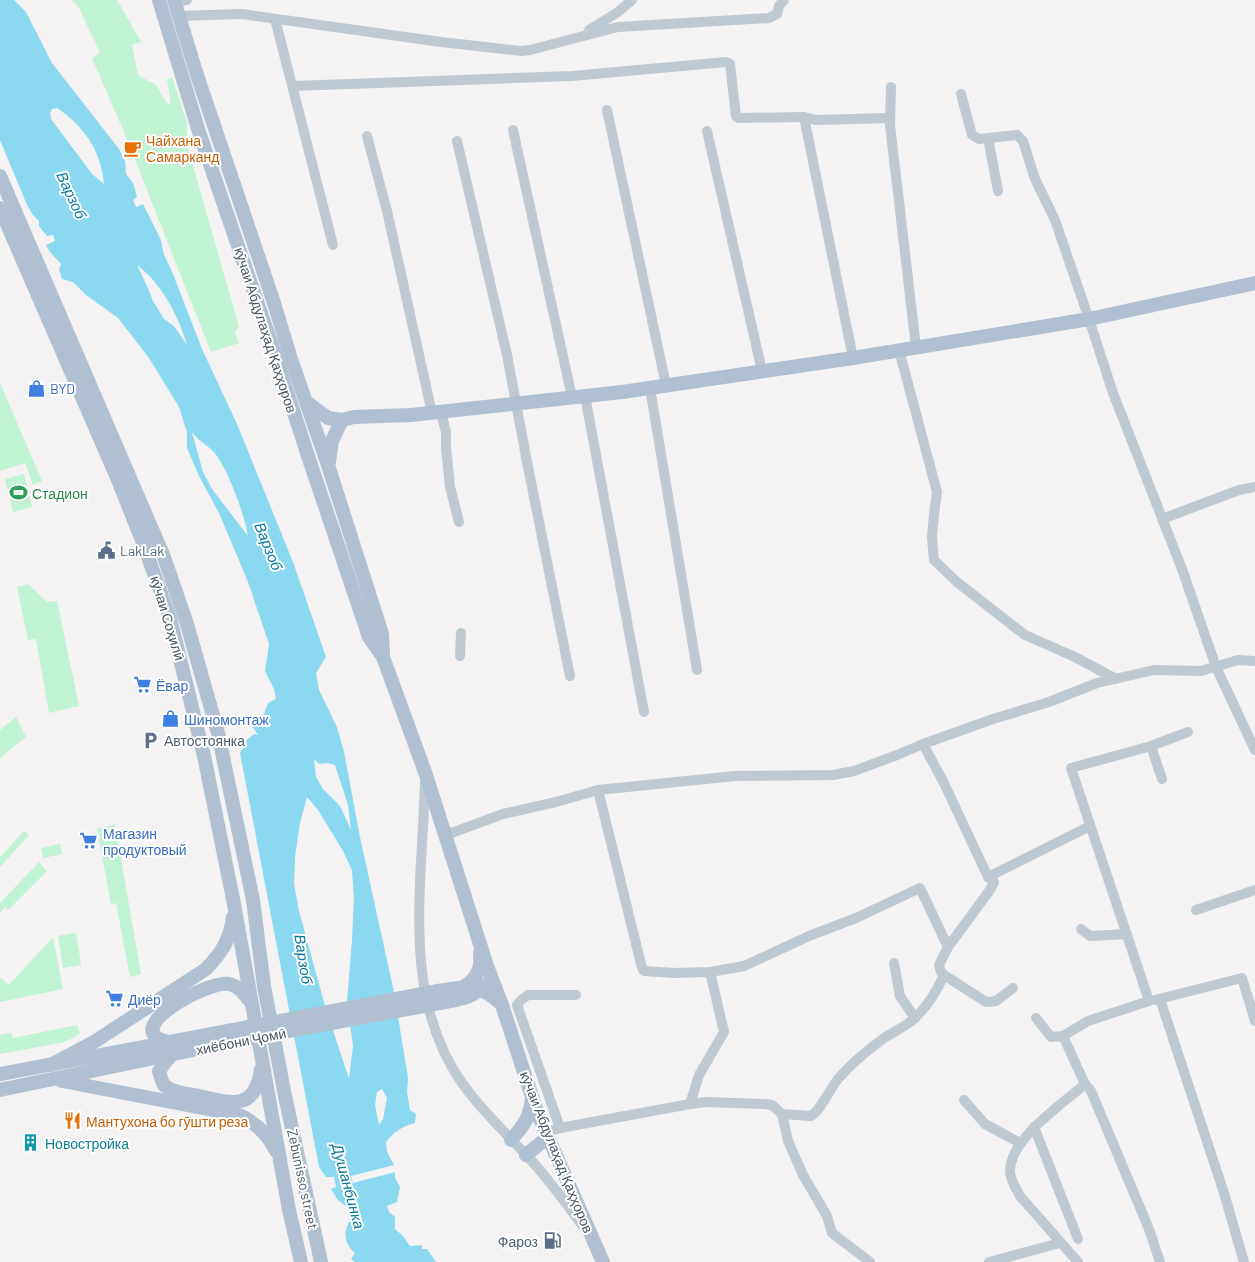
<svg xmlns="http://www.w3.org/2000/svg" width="1255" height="1262" font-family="Barlow,sans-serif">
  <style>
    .green { fill: #c0f2d4 }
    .water { fill: #8bd9f1; fill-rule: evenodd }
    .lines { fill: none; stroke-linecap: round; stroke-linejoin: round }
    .minor { stroke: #bfc9d1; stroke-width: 10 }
    .major { stroke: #b1c0d1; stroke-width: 14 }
    .major-bridge { stroke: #b1c0d1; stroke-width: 14 }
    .labels { text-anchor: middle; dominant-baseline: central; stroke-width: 4; stroke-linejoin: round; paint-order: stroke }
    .food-label { font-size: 14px; fill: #c56008; stroke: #fff; text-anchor: start }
    .street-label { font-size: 14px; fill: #485460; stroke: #fff }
    .shop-label { font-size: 14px; fill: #366cbe; stroke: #fff; text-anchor: start }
    .leisure-label { font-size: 14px; fill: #27864d; stroke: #fff; text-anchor: start }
    .service-label { font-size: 14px; fill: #4e5e75; stroke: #fff; text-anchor: start }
    .culture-label { font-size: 14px; fill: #0d838f; stroke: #fff; text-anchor: start }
    .water-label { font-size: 15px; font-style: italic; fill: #077a9d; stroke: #fff }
  </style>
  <rect width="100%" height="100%" fill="#f4f2f2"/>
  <!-- green -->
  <g class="green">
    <path d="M72,0h45l24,42 -9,3 6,30 18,10 10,17 5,3 -4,-26 5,-2 15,46v22l52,182 -4,6 4,10 -28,9 -87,-220 -32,-74 8,-5 -21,-45z"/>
    <path d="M0,383l42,98 -9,4 -8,-22 -25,8z"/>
    <path d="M24,474l8,33 -19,5 -8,-33z"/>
    <path d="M28,584l19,18 10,-1 22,105 -30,7 -13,-74 -8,1 -11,-53z"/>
    <path d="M16,717l10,20 -26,21v-28z"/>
    <path d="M115,824l26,150 -11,3 -14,-74 -5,1 -14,-75z"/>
    <path d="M24,831l5,4 -29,32v-10z"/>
    <path d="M60,844l2,10 -19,4 -2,-10z"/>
    <path d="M39,862l8,9 -39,39 -3,-3 -5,6v-10z"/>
    <path d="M76,933l5,32 -18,3 -5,-32z"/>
    <path d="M53,937l10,52 -63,13v-25l9,8z"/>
    <path d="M77,1025l3,9 -15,8 -65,12v-19l11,-2 2,5z"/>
  </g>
  <!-- water -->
  <path class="water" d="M0,0h14l12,12 26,51 67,86 6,12 1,13 7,9 4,14 -4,3 3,7 7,-3 18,36 3,15 7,14 31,80 35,75 56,138 33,95 -10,16 3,17 18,37 7,25 16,85 34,155 14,86 -1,14 3,18 6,4 -1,9c-13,4 -21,8 -29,19l1,10 7,13 -43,11 2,7 42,-11v6l5,9 -3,15 -10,4 2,6 6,5v12l8,7 7,10 12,-1v4h5l9,13h-81l-4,-3 4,-6c-11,-9 -13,-23 -3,-35l-3,-9 -11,-9 -7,-11 5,-2 -2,-10h-8l-7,-10 -79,-414 7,-13 7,-6 4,1 -9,-13 15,-8 4,-11 8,-4 -2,-10 -9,-18 4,-27 -21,-62 -29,-69 -20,-37 -12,-28v-16l-8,-25 -30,-49 -31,-40 -32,-23 -13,-13 -11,-3 -3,-10 2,-5 -11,-12 -4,-7 9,-4 -2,-6 -6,1 -8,-10v-5l-6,-6 -6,-10 -27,-65zM57,108c28,19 44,43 47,76l-12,-10 -41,-55 -1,-6 2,-4zM137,265c25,19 41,50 50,80l-13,-19 -10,-7 -11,-18 -6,-15zM192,432c7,10 19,15 25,24 12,17 28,60 31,80l-36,-47 -9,-17zM314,759l5,5 8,-1 8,2 13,40 3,25 -11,-24 -17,-17 -7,-12zM307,797l11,13 25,41 9,19 2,28 -2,42 -5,62 6,44 -4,33 -24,-73 -26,-95 -5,-27 1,-27 5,-34zM382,1089l5,9 -4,21 -4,6 -4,-20 2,-13z"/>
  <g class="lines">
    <!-- minor -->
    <g class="minor">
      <path d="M174,2l13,-2"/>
      <path d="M178,16l64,-2 199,28 81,9 8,-1 88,-23 151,-9 8,-4 2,-8 5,-6"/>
      <path d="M275,19l58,226"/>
      <path d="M589,30l29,-18 14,-12"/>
      <path d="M293,86l279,-10 154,-14 4,2 6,52 3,2 65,-1 12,3 73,-2"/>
      <path d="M891,87l-1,38 26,222"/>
      <path d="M961,94l11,41 7,4 38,-4 6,6 12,38 20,41 34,99 24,74 69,176 34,98 39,83"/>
      <path d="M607,110l59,275"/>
      <path d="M804,117l49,241"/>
      <path d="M513,130l59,267"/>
      <path d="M707,131l55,240"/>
      <path d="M367,136l20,75 45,202"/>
      <path d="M988,138l10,53"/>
      <path d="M457,141l50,214 20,107 43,214"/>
      <path d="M899,350l38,142 -3,22 -2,24 2,22 23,22 68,53 50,22 41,22"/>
      <path d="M650,388l47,282"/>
      <path d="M585,396l59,316"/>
      <path d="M441,412l5,20v15l4,40 9,35"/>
      <path d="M1162,519l77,-29 16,-3"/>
      <path d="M460,656l1,-23"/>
      <path d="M1151,746l11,33"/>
      <path d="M425,780c-2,101 -25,215 37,303 19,27 44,50 66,74 20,21 37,45 54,68"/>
      <path d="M598,790l44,178 2,3 30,2 36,-1 34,-6 65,-30 47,-18 64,-30 28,59"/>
      <path d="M446,835l57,-21 53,-12 42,-12 137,-14 98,-1 21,-4 43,-16 26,-11"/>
      <path d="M988,877l102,-51"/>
      <path d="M1196,910l59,-20"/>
      <path d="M1081,929l9,7 37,-2"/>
      <path d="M894,963l6,33 15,22"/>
      <path d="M1013,988l-17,13 -10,1 -42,-27 -3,-3 -2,-7 9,-18 42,-57 4,-8 -6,-5 -45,-96 -20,-37 70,-25 56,-17 48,-19 57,-13 47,1 37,-11 17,1"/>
      <path d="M1160,999l64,194 20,69"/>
      <path d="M1155,1000l87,-22 13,43"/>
      <path d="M1036,1018l15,19 12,-1 22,48c-22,20 -75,54 -75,87 0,8 6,18 10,25l58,66"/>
      <path d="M1063,1036l25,-15 61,-20 -78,-233 80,-22 37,-14"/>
      <path d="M1085,1084l6,7 58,138 11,33"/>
      <path d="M964,1100l21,24 35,19"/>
      <path d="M690,1104l9,-29 25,-43 -14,-60"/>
      <path d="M782,1114l6,27 15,34 24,41 5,17 38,29"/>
      <path d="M1034,1127l44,112"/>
      <path d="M560,1128l-43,-123 4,-5 7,-5h48"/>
      <path d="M546,1132l14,-4 130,-24 16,-2 59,2 7,1 10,9 29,2c9,-5 19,-27 27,-37 12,-14 31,-30 46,-41 11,-7 23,-12 32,-21 13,-13 21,-26 28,-42"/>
      <path d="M989,1262l71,-19"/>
    </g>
    <!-- major -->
    <g class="major">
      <path d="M159,0l40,132 75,219 35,108 60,178 14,20 42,115 62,194 15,39 35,107 66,150"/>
      <path d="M174,0l23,75 77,228 17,56 37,106 54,169 1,22"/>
      <path d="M0,176l164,381 23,67 31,109 35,167 11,86 21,110 36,166"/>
      <path d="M0,208l118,272 25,63 27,75 34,138 30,148 55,306 12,52"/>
      <path d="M306,402l22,16 14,2 12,-3 57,-2 211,-23 231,-34 236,-39 166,-36"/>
      <path d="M329,462l3,-21 10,-21"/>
      <path d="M465,986c12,-8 17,-18 15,-33"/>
      <path d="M438,991c26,-5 41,-8 62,12"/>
      <path d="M440,1003c14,-3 35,-4 42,-18"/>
      <path d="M169,1042c-53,-11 36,-61 60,-58 10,2 15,10 21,17"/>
      <path d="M172,1054l-8,10 -5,7c2,5 2,11 6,15 9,7 23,8 34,10 32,7 56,16 62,-27"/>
      <path d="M51,1065l43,-23 112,-73c16,-17 24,-29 27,-52"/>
      <path d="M0,1074l249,-47"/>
      <path d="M62,1081l177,34c18,8 29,20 37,36"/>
      <path d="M0,1090l251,-52"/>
      <path d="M511,1140c13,-15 19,-22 21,-42"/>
      <path d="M526,1155l22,-18"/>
    </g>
    <!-- major-bridge -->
    <g class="major-bridge">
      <path d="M249,1027l189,-36"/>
      <path d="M251,1038l189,-35"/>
    </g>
  </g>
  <!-- icons -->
  <defs>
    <symbol id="cafe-bare" viewBox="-9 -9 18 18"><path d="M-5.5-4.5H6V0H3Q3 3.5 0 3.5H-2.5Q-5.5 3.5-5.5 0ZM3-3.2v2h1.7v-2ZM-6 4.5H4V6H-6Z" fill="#e8710a" stroke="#fff" stroke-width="2.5" paint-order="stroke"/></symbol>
    <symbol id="shop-bare" viewBox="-9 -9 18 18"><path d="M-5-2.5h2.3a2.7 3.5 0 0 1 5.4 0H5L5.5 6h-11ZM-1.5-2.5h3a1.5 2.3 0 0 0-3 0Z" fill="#3f7fe0" stroke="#fff" stroke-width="2.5" paint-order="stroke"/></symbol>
    <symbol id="stadium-bare" viewBox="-9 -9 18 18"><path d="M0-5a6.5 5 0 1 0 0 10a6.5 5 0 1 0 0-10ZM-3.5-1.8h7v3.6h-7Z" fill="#2e9e5b" stroke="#fff" stroke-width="2.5" paint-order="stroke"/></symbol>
    <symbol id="civic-bare" viewBox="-9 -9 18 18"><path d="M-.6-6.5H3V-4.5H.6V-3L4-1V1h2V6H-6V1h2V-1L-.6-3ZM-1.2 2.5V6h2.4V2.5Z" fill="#5c6f8a" stroke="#fff" stroke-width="2.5" paint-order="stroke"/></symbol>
    <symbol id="supermarket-bare" viewBox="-9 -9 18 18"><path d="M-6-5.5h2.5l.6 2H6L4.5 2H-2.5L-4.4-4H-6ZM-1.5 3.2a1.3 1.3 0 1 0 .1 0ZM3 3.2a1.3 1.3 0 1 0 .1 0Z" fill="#3f7fe0" stroke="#fff" stroke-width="2.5" paint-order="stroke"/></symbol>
    <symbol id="parking-bare" viewBox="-9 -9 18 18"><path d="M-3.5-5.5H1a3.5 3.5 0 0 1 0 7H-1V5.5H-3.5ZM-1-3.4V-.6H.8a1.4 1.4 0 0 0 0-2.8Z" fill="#5c6f8a" stroke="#fff" stroke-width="2.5" paint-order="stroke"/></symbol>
    <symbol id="restaurant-bare" viewBox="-9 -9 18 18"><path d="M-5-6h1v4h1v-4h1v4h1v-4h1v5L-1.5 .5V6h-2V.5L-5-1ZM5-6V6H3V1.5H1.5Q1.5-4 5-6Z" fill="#e8710a" stroke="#fff" stroke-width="2.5" paint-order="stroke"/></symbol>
    <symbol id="building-bare" viewBox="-9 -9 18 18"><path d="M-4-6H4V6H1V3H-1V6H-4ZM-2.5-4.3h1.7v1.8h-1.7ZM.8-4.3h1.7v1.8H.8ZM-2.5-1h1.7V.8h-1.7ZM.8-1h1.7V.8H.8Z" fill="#0f9aa8" stroke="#fff" stroke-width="2.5" paint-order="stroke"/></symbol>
    <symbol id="fuel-bare" viewBox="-9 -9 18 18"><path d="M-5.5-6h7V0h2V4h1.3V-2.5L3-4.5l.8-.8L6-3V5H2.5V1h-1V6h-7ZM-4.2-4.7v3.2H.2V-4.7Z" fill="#5c6f8a" stroke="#fff" stroke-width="2.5" paint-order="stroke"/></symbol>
  </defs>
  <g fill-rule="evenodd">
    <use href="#cafe-bare" x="120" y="136" width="25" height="25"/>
    <use href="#shop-bare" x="24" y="376" width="25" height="25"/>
    <use href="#stadium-bare" x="6" y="480" width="25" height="25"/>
    <use href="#civic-bare" x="94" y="538" width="25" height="25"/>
    <use href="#supermarket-bare" x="130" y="672" width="25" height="25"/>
    <use href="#shop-bare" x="158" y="706" width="25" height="25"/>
    <use href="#parking-bare" x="138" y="728" width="25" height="25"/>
    <use href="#supermarket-bare" x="76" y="828" width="25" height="25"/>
    <use href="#supermarket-bare" x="102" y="986" width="25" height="25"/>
    <use href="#restaurant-bare" x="60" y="1108" width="25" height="25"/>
    <use href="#building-bare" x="18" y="1130" width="25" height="25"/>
    <use href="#fuel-bare" x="540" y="1228" width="25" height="25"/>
  </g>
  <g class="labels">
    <!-- food labels -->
    <g class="food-label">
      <text x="146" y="140">Чайхана<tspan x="146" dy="16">Самарканд</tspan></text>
      <text x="86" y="1121">Мантухона бо гӯшти реза</text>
    </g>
    <!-- street labels -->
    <g class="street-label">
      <text transform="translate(266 330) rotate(72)">кӯчаи Абдулаҳад Қаҳҳоров</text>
      <text transform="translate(168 618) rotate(73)">кӯчаи Соҳилӣ</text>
      <text transform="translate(241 1041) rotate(-11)">хиёбони Ҷомӣ</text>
      <text transform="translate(557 1152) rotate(68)">кӯчаи Абдулаҳад Қаҳҳоров</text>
      <text transform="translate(303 1179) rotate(78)">Zebunisso street</text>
    </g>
    <!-- shop labels -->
    <g class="shop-label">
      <text x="50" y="388">BYD</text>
      <text x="156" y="685">Ёвар</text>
      <text x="184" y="719">Шиномонтаж</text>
      <text x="103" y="833">Магазин<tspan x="103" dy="16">продуктовый</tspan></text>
      <text x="128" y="999">Диёр</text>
    </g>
    <!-- leisure labels -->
    <g class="leisure-label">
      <text x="32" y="493">Стадион</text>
    </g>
    <!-- service labels -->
    <g class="service-label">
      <text x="120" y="550">LakLak</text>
      <text x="164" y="740">Автостоянка</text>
      <text x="538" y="1241" text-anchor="end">Фароз</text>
    </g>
    <!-- culture labels -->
    <g class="culture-label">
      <text x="45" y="1143">Новостройка</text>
    </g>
    <!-- water labels -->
    <g class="water-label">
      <text transform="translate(72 195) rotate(65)">Варзоб</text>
      <text transform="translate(269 546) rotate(68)">Варзоб</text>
      <text transform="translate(304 959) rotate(81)">Варзоб</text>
      <text transform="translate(349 1186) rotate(75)">Душанбинка</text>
    </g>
  </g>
</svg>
